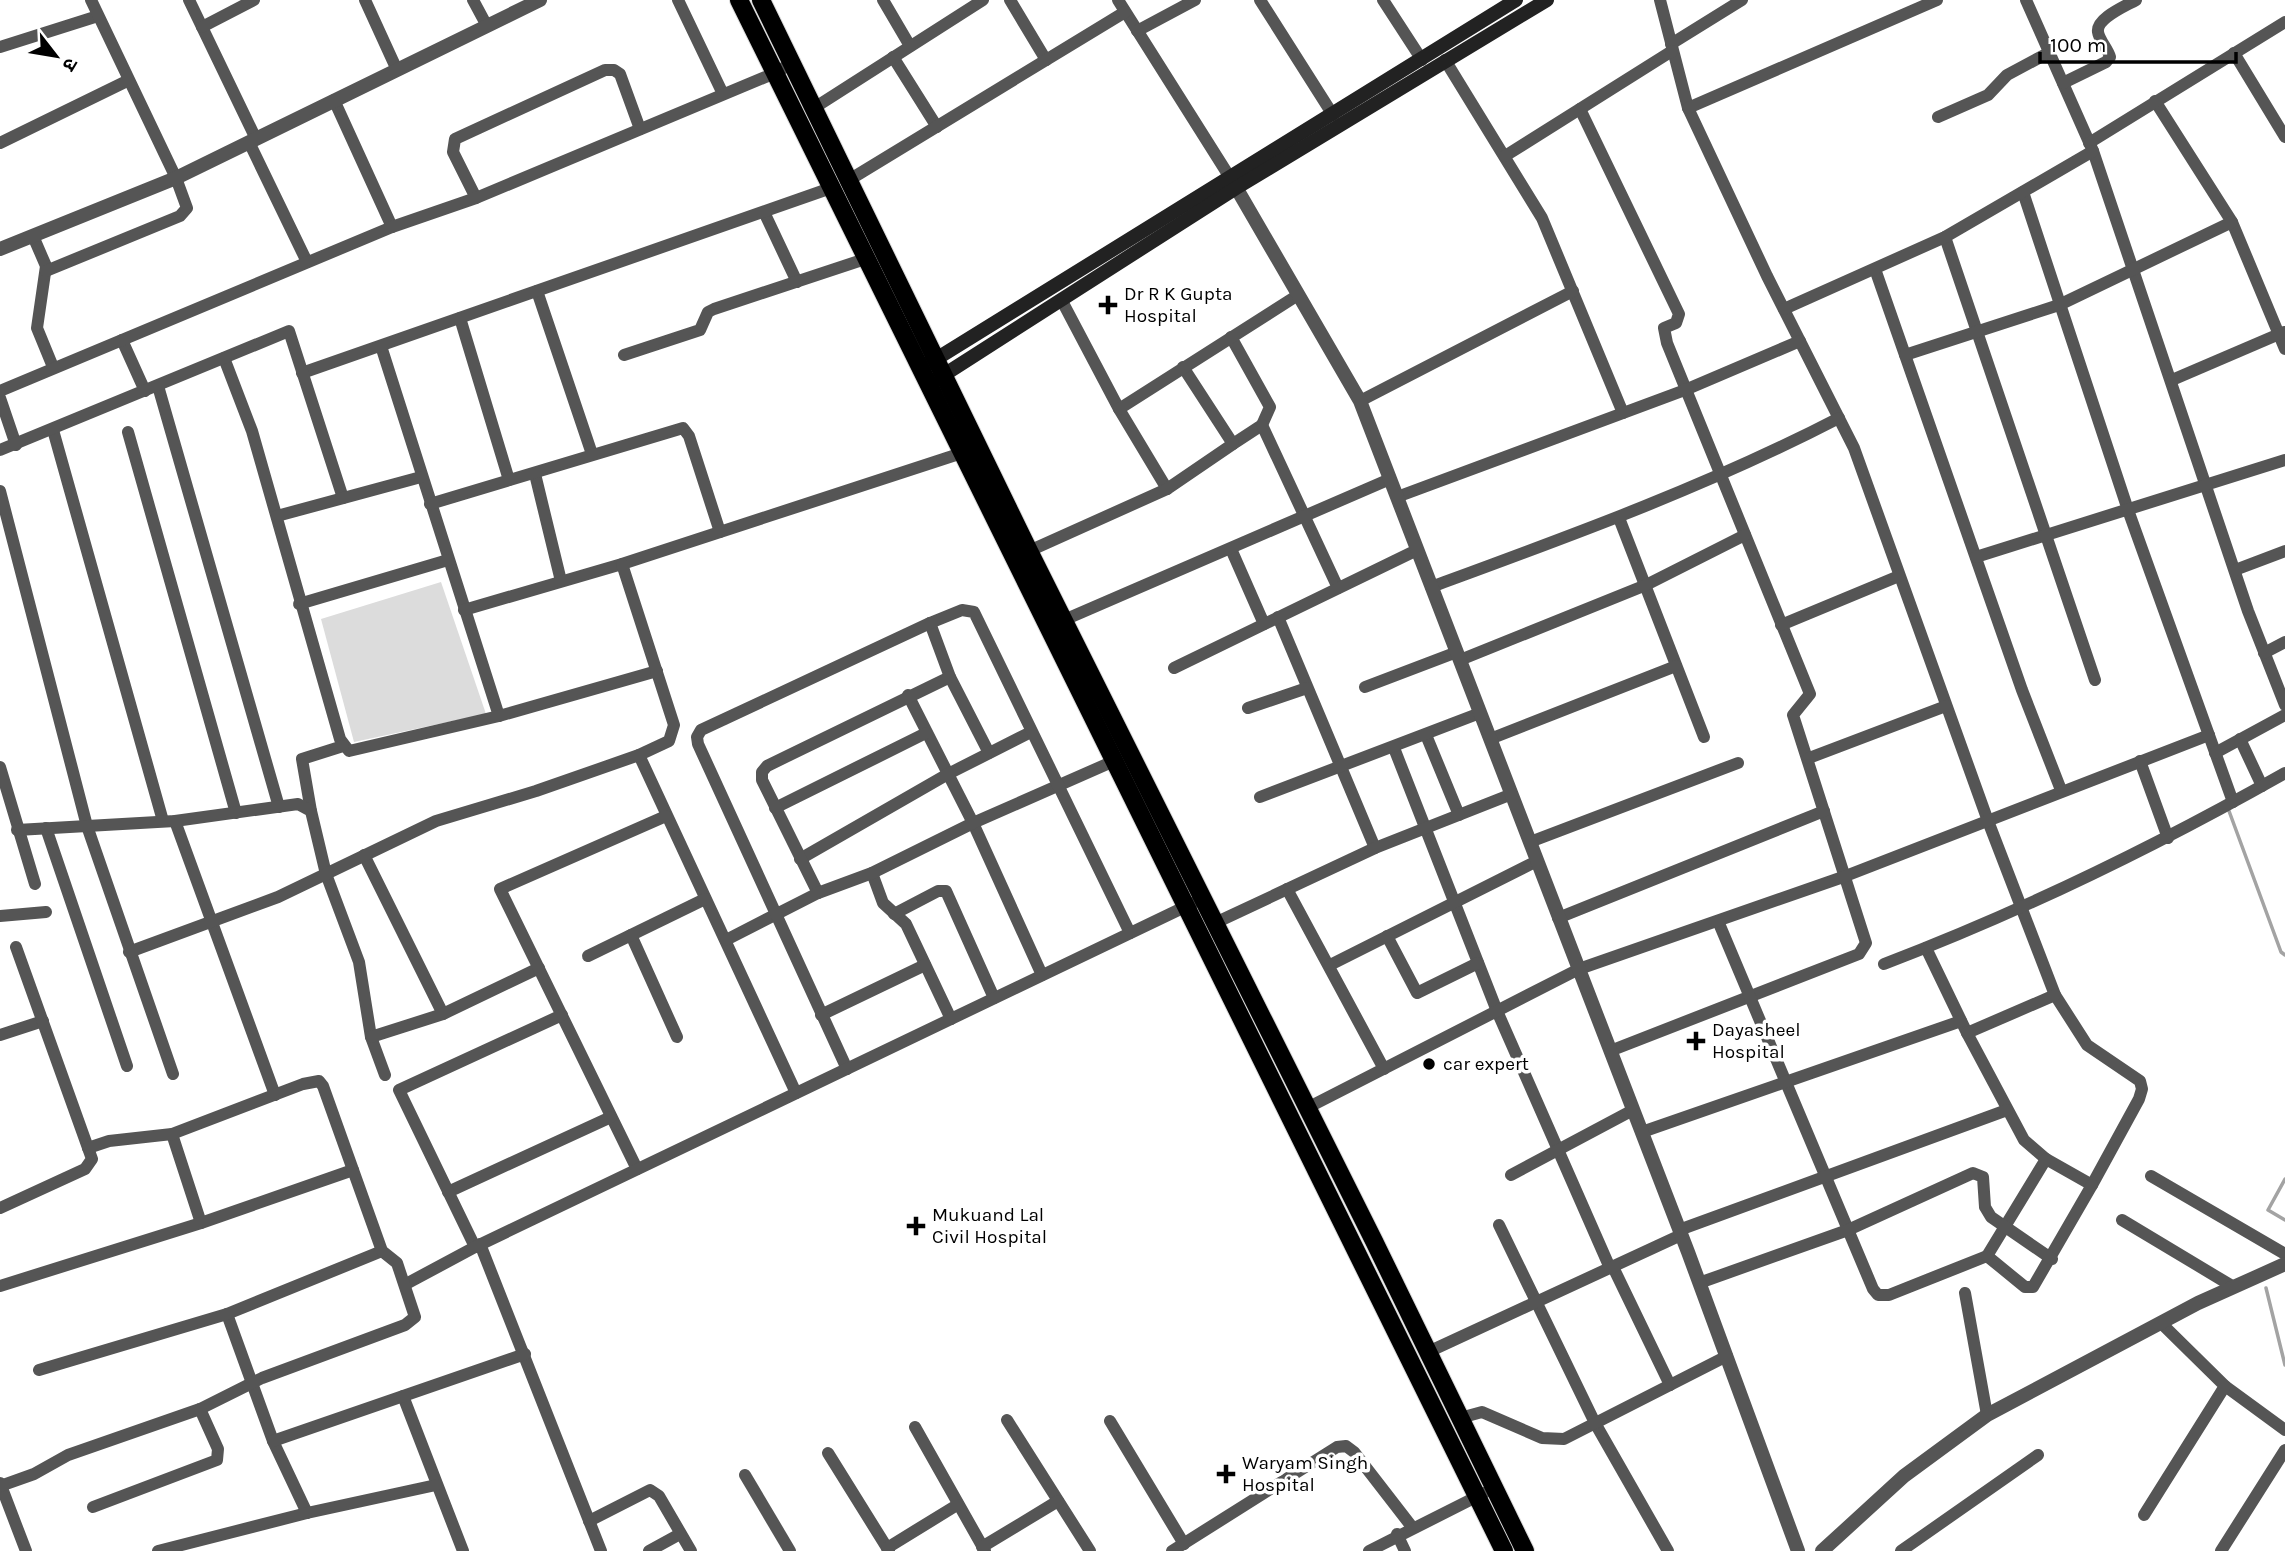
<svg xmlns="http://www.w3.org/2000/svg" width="2285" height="1551" font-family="Karla,'Noto Sans Devanagari',sans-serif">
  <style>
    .green { fill: #dcdcdc }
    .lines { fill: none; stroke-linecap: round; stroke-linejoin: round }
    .stream { stroke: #a3a3a3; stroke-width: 3.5 }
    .primary-casing { stroke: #dbdbdb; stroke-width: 20 }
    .minor { stroke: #555; stroke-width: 12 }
    .tertiary { stroke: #555; stroke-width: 14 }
    .secondary { stroke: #222; stroke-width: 14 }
    .primary { stroke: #000; stroke-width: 18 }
    .poi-dot { fill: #000; stroke: #fff; stroke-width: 2.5 }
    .labels { text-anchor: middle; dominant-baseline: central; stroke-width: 7; stroke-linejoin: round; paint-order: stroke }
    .poi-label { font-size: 19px; fill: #000; stroke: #fff; text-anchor: start }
  </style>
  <rect width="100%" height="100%" fill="#fff"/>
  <!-- green -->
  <path class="green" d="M441,582l45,132 -132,28 -33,-123z"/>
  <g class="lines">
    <!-- stream -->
    <g class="stream">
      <path d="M2229,811l52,141 4,3"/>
      <path d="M2285,1179l-17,31 17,10"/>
      <path d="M2266,1288l19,77"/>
    </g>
    <defs>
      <g id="primary">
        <path d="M739,0l765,1551"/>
        <path d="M761,0l268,551 345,690 151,310"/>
      </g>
    </defs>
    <!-- primary casing -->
    <use href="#primary" class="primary-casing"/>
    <!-- minor -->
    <g class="minor">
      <path d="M189,0l67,139"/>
      <path d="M365,0l32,70"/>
      <path d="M473,0l14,26"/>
      <path d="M678,0l45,94"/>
      <path d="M883,0l27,46"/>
      <path d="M1010,0l36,60"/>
      <path d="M1118,0l111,176"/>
      <path d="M1260,0l73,115"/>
      <path d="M1383,0l39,60"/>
      <path d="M1660,0l28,108 79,168 87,172 134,373 67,174 32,50 53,36 2,8 -3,10 -47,86 -46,-26 -22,-19 -57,-107 -41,-85"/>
      <path d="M2026,0l67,151 155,460 37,94"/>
      <path d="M202,27l52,-27"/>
      <path d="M1137,31l58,-31"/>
      <path d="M1671,44l71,-44"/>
      <path d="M0,47l98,-31"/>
      <path d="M2234,53l51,84"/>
      <path d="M893,57l44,70"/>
      <path d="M1445,60l97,158 81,195"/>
      <path d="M2063,83l43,-21 4,-5c-2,-8 -11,-17 -12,-25 -2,-14 28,-26 38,-32"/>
      <path d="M334,100l58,127"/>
      <path d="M2155,101l77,121 53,127"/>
      <path d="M814,108l169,-108"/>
      <path d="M1688,108l249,-108"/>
      <path d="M1580,109l99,205 -3,9 -12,5 3,15 143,351 -17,21 73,228 -7,11 -249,97"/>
      <path d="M1938,117l50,-22 19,-20 43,-23"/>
      <path d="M249,142l58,120"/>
      <path d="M0,143l127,-62"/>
      <path d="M2089,143l196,-121"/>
      <path d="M1505,156l167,-105"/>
      <path d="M849,180l276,-168"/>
      <path d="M2023,192l105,318 105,292"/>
      <path d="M476,198l-23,-46 2,-13 150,-69h9l6,4 20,55"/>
      <path d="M764,212l33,70"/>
      <path d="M33,236l13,30 -9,62 16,39"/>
      <path d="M1945,237l150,443"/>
      <path d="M1875,269l147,421 39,100"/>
      <path d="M46,271l134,-55 7,-8 -11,-30 -85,-178"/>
      <path d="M537,291l55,163"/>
      <path d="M1062,301l57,108 48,80"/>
      <path d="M1784,309l161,-72 148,-86"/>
      <path d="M460,318l49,162"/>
      <path d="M122,340l23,51"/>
      <path d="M381,346l118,370"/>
      <path d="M624,355l76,-25 8,-18 6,-3 151,-50"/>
      <path d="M1905,355l154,-50 173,-83"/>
      <path d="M224,358l28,73 88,308 9,12 150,-35 158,-45"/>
      <path d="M1183,367l50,77 29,-19 8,-18 -39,-70"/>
      <path d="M302,373l529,-185"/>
      <path d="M2172,380l112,-48"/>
      <path d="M158,386l121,421"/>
      <path d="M0,391l392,-164 84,-29 299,-125 17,-10"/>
      <path d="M0,398l16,47"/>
      <path d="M1360,401l213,-110"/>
      <path d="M1119,409l179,-114"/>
      <path d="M1262,425l76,163"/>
      <path d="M53,430l110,391"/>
      <path d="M128,432l108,381"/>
      <path d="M0,450l289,-119 54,167"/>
      <path d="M535,474l26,107"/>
      <path d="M0,491l87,335 86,248"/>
      <path d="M1397,497l288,-107 115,-49"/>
      <path d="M430,504l253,-76 6,8 31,96"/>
      <path d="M277,516l144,-39"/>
      <path d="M1619,518l85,219"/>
      <path d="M1231,549l33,75"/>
      <path d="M1029,551l138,-62 66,-45"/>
      <path d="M1976,557l309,-97"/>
      <path d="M2235,570l50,-19"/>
      <path d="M1431,587c139,-51 277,-101 408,-169"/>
      <path d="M299,604l149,-44"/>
      <path d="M464,610l158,-46 346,-113"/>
      <path d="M1278,617l97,231"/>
      <path d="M1064,620l326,-141"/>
      <path d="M930,623l20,54 39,76"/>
      <path d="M1781,625l118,-49"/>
      <path d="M2264,653l21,-11"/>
      <path d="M1460,660l186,-75 99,-50"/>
      <path d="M1174,668l243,-118"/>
      <path d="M1365,687l92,-35"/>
      <path d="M908,695l65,128 69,152"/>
      <path d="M1248,708l59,-20"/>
      <path d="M1426,735l33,80"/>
      <path d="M1490,739l186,-73"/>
      <path d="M2240,739l22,47"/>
      <path d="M1394,748l103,263 113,257"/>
      <path d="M2215,753l70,-38"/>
      <path d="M639,755l157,338"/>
      <path d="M1809,758l137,-52"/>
      <path d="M2140,761l28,77"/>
      <path d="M0,767l35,117"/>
      <path d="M1260,797l220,-84"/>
      <path d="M775,808l151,-75"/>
      <path d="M311,811l-9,-52 41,-13"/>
      <path d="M175,821l100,274"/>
      <path d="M46,828l81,238"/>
      <path d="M17,830l158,-9 123,-17 13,7 15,63 33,88 12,75 14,38"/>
      <path d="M1530,842l208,-79"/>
      <path d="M364,855l79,159"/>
      <path d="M800,859l148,-85 83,-42"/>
      <path d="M872,873l11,30 23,21 45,95"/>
      <path d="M1287,889l97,180"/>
      <path d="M818,893l-56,-113v-8l5,-6 183,-89"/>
      <path d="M894,914l44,-23h8l48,107"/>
      <path d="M0,916l46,-4"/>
      <path d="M1558,918l266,-107"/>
      <path d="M1718,921l155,368 5,6h11l98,-39 38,31h8l59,-102"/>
      <path d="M1215,923l160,-75 137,-54"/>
      <path d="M631,935l46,102"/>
      <path d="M1387,936l30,57 61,-30"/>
      <path d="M726,940l92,-47 54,-20 101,-50 141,-62"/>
      <path d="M129,952l149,-55 158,-76 100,-30 103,-36 30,-14 5,-16 -52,-161"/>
      <path d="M588,956l117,-57"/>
      <path d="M1884,964c139,-53 272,-118 401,-191"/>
      <path d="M1330,965l207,-104"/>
      <path d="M821,1015l104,-50"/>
      <path d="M1967,1033l88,-38"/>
      <path d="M0,1035l43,-14"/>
      <path d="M371,1037l72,-23 96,-46"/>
      <path d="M847,1069l-149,-325 -1,-7 4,-7 229,-107 32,-13 12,2 156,321"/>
      <path d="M1307,1108l272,-139 264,-92 366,-142"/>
      <path d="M1642,1132l319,-111"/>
      <path d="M172,1134l29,89"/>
      <path d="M637,1169l-137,-280 166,-73"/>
      <path d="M1511,1175l122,-65"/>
      <path d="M2151,1176l134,78"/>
      <path d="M448,1192l163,-75"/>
      <path d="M0,1208l85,-39 7,-10 -76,-212"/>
      <path d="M2122,1220l110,66"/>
      <path d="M1499,1225l96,198 73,128"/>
      <path d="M1679,1230l328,-120"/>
      <path d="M480,1244l121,307"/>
      <path d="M475,1247l-76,-157 163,-75"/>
      <path d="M1987,1256l59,-97"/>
      <path d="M1613,1267l57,118"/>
      <path d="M1699,1283l149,-53 125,-57 10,4 2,30 6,10 61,42"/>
      <path d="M406,1284l69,-37 718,-344"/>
      <path d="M0,1286l201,-63 152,-53"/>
      <path d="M1965,1293l22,122"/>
      <path d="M227,1314l46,127 34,72"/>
      <path d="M1428,1352l253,-117"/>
      <path d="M39,1370l188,-56 155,-63"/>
      <path d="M2225,1386l60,44"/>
      <path d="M403,1396l60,155"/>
      <path d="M1460,1418l22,-6 60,26 22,1 163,-83"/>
      <path d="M1007,1420l83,131"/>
      <path d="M1110,1421l74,123"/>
      <path d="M915,1427l70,124"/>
      <path d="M273,1441l252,-87"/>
      <path d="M828,1453l61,98"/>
      <path d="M745,1475l45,76"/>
      <path d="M0,1483l26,68"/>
      <path d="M0,1486l34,-12 34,-19 132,-46 62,-31 143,-53 10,-8 -18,-54 -15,-12 -59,-165 -4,-5 -16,3 -131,50 -63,7 -21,7"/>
      <path d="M93,1507l124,-47 1,-11 -18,-40"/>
      <path d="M2144,1515l81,-129 -64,-63"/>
      <path d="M589,1521l61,-31 9,6 32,55"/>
      <path d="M1397,1534l8,17"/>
      <path d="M982,1547l76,-46"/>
      <path d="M887,1548l70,-43"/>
      <path d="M158,1551l149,-38 129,-28"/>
      <path d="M649,1551l31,-17"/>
      <path d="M1172,1551l165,-104 9,-1 8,6 58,75"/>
      <path d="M1369,1551l115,-58"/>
      <path d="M1901,1551l137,-96"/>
      <path d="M2221,1551l64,-101"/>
    </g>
    <!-- tertiary -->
    <g class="tertiary">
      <path d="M1230,177l130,224 328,851 110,299"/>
      <path d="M0,249l176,-71 364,-178"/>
      <path d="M1822,1551l82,-75 83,-61 211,-112 87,-39"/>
    </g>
    <!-- secondary -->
    <g class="secondary">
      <path d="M928,364l588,-364"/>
      <path d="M936,380l300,-192 311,-188"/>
    </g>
    <!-- primary -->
    <use href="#primary" class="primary"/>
  </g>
  <!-- markers -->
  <g class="poi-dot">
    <path d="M1104.5 294.5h7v7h7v7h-7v7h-7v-7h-7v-7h7z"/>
    <path d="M1692.5 1030.5h7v7h7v7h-7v7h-7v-7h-7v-7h7z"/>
    <circle cx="1429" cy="1064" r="7"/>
    <path d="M912.5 1215.5h7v7h7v7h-7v7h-7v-7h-7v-7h7z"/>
    <path d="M1222.5 1463.5h7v7h7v7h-7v7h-7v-7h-7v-7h7z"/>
  </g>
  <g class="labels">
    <!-- poi labels -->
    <g class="poi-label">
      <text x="1124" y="294">Dr R K Gupta<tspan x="1124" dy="22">Hospital</tspan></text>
      <text x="1712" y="1030">Dayasheel<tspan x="1712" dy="22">Hospital</tspan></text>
      <text x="1443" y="1064">car expert</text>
      <text x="932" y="1215">Mukuand Lal<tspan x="932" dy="22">Civil Hospital</tspan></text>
      <text x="1242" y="1463">Waryam Singh<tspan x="1242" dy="22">Hospital</tspan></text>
    </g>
  </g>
  <!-- north arrow -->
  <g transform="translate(56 56) rotate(121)" stroke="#ffffff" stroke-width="5" paint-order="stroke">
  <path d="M0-5L12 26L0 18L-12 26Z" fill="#000000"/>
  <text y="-10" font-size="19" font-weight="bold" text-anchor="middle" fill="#000000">उ</text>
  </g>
  <!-- scale -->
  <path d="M2040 52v10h196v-10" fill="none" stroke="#000000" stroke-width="3.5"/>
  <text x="2050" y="52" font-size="21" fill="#000000" stroke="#ffffff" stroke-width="5" paint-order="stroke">100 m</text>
</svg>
